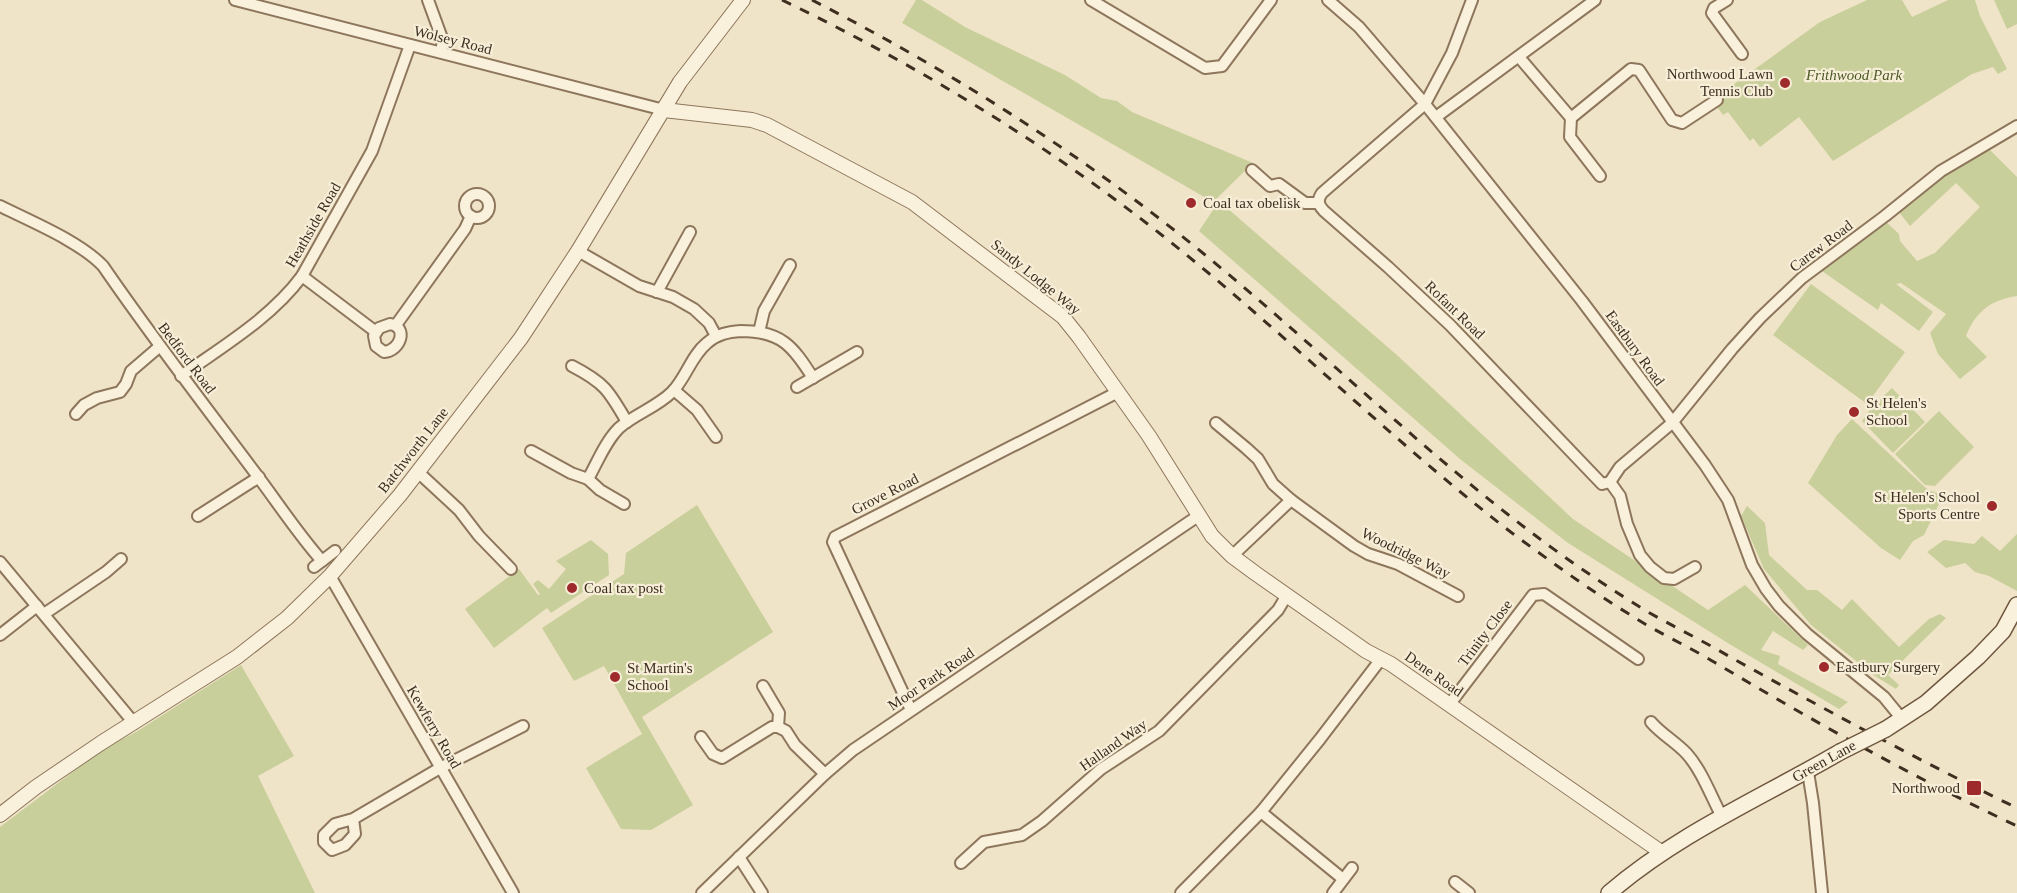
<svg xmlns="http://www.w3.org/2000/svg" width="2017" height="893" font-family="Georgia,serif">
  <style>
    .green { fill: #c9cf9b }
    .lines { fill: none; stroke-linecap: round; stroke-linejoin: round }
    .minor-casing { stroke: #8d765c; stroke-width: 14 }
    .tertiary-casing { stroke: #8d765c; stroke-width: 16 }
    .secondary-casing { stroke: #6f573f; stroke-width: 18 }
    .minor { stroke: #faf1dc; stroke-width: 10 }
    .tertiary { stroke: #faf1dc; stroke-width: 14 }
    .secondary { stroke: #faf1dc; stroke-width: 15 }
    .rail { stroke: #3d2e20; stroke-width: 3; stroke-dasharray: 10 10; stroke-linecap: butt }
    .secondary-bridge-casing { stroke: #6f573f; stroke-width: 18; stroke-linecap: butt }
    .secondary-bridge { stroke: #faf1dc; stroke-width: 15 }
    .poi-dot { fill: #9e2a2b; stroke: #f7eed8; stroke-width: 2 }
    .labels { text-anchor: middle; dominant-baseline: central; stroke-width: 4.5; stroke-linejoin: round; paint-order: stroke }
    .street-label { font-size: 15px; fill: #3d2e20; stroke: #f7eed8 }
    .poi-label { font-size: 15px; fill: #3d2e20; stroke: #f7eed8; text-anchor: start }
    .park-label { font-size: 15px; font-style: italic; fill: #4d5a26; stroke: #f7eed8 }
  </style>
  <rect width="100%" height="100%" fill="#f0e4c8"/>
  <!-- green -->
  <g class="green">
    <path d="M916,0h6l43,27 100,48 36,23 16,3 15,11 121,51 -40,39 -311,-179z"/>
    <path d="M1867,0h35l10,17 36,-17h27l5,16 27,53 -9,5 -5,-7 -21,7 -139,87 -34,-44 -39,30 -7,-9 -3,3 -22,-29 -5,3 -11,-15 108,-78z"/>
    <path d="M1994,0h23v24l-10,5z"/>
    <path d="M1989,149l28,28v119c-26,4 -41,15 -51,40l21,21 -27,22 -22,-25 -8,-21 16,-19 -45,-31 -5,1 37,28 -14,19 -38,-28 -3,7 -59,-41 65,-49 15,14 1,7 17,20 18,-8 45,-46 -24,-24 -46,43 -12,-15 47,-37z"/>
    <path d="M1219,201l179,155 175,163 135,91 37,-25 63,60 -5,5 -30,-19 -12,19 19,6 -2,8 70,38 -9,7 -108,-64 -163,-102 -108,-84 -261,-228z"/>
    <path d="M1811,284l94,68 -38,52 -94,-69z"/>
    <path d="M1892,388l33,34 -32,31 -31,-32 10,-14z"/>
    <path d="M1939,411l35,36 -39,39 -10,-1 -30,-31z"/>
    <path d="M1852,419l76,71 12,4v8l-16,33 -11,6 -13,19 -19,-12 -73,-65 29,-48z"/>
    <path d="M697,505l76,127 -131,85 51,88 -42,25 -30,-1 -35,-61 56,-34 -38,-68 -30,15 -32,-53 82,-54 2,-21z"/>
    <path d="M1747,506l18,17 4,32 38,35h10l25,20 10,-11 47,48 30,-28 11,-5 6,4 -58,57 11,10 -3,4 -21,-13 -64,-51 -47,-56 -23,-53z"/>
    <path d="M2017,534v57l-28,-15 -14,-4 -10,-9 -19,5 -19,-16 17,-12 30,4 8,-8 18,15z"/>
    <path d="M591,540l17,14 1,21 -58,38 -4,-5 -53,40 -29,-39 54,-40 19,26 2,-1 -7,-10 5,-4 11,9 17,-20 -10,-8z"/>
    <path d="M241,665l53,91 -36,20 57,117h-315v-66l103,-78 33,-17z"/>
  </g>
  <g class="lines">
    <defs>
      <g id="minor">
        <path d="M235,0l429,110"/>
        <path d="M428,0l15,41 -2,11"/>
        <path d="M1091,0l114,68 17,-2 49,-66"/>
        <path d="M1328,0l31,27 66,77 157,197 123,164 23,35 24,65 14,24 13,17 28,28 77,63 18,22"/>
        <path d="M1472,0l-20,53 -27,51 -103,89c-5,7 -4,12 2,18l64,56 62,58 152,159 8,-2 10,-15 52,-44 60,-74 28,-31 42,-40 83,-62 56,-45 76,-45"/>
        <path d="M1727,0l-13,8 -2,5 30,41"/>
        <path d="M1519,57l52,61 -1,19 30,39"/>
        <path d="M1436,117l159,-117"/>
        <path d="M1571,118l60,-49 8,1 33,50 10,3 35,-23"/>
        <path d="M1252,170l18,16 9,-2 26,19h14"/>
        <circle cx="477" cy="206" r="12"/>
        <path d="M0,206c32,16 79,35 103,60 48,70 99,136 150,204 23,30 44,63 69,91"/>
        <path d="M578,251l61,35 34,11 21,12 15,14 7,13"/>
        <path d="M302,276l74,56"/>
        <path d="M657,292l33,-60"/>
        <path d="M390,324c19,3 10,27 -6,28l-8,-6 -2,-10 5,-8z"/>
        <path d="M396,325l69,-96 6,-13"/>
        <path d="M759,332l5,-21 26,-46"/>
        <path d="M572,366c33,17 37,25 55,56"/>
        <path d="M181,376c42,-30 90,-58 121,-100l70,-125 38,-106"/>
        <path d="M797,387l60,-35"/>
        <path d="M674,390l23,20 19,27"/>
        <path d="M76,414l8,-9 13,-7 23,-6 6,-8 5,-13 28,-24"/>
        <path d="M1216,423l30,25 12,11 15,25 18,16 63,46 14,8 30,10 60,32"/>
        <path d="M531,451l40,22 17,6 12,11 24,14"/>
        <path d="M418,472l41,38 20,26 32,33"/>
        <path d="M588,479c9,-16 17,-37 31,-51 16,-14 38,-21 53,-36 14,-14 19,-36 35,-49 10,-9 21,-11 34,-12 40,0 52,15 72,47"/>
        <path d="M1610,482l10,14 7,28 13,31 10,12 14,11 10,1 21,-12"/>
        <path d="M198,516l61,-39"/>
        <path d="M1232,556l59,-56"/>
        <path d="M0,562l134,161"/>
        <path d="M314,567l21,-16"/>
        <path d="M330,576l183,317"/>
        <path d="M44,614l62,-42 15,-13"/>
        <path d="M0,635l37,-29"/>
        <path d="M763,686l16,27 -1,14 8,4 9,14 30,29"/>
        <path d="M1449,705l84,-110 11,-1 94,65"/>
        <path d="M911,710l-78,-168 2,-5 283,-145"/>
        <path d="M1651,722c10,12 25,20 36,32 15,17 24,42 35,63"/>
        <path d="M701,737l12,17 9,4 50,-31h6"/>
        <path d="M1808,772l5,31 9,90"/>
        <path d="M1261,812l82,67"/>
        <path d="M353,819l2,15 -10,11 -13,5 -8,-8v-7l11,-11 18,-5 87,-51 83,-42"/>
        <path d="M739,857l23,36"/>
        <path d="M961,863l23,-21 38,-7 20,-14 59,-52 58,-38 119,-121 9,-15"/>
        <path d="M1455,882l14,11"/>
        <path d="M702,893l123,-119 28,-24 345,-234"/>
        <path d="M1181,893l80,-81 59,-73 61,-80"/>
        <path d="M1333,893l19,-25"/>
      </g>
      <g id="tertiary">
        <path d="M664,110l88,10 15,5 145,77 151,115 16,20 70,99 63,100 20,20 23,17 111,78 25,13 270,188"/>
        <path d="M0,815l36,-28 65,-44 136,-86 50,-39 43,-42 70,-81 121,-157 57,-87 102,-169 63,-82"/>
      </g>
      <g id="secondary">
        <path d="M1886,729l40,-26 52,-46 25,-26 14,-26"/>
        <path d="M1609,893c70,-60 152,-95 231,-141"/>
      </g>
    </defs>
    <!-- minor casing -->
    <use href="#minor" class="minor-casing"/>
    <!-- tertiary casing -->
    <use href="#tertiary" class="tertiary-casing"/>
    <!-- secondary casing -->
    <use href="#secondary" class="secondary-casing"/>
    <!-- minor -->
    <use href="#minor" class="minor"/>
    <!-- tertiary -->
    <use href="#tertiary" class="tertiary"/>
    <!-- secondary -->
    <use href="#secondary" class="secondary"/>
    <!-- rail -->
    <g class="rail">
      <path d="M782,0c135,65 263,143 381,236 120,95 228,204 349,297 38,28 76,56 117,81 27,18 57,31 85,48 99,59 199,115 303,164"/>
      <path d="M812,0c139,71 271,155 392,254 110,90 211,190 324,276 38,29 79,57 120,82 28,16 57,30 84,46 94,52 188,103 285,150"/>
    </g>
    <defs>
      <path id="secondary-bridge" d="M1840,752l46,-23"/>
    </defs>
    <!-- secondary-bridge casing -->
    <use href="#secondary-bridge" class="secondary-bridge-casing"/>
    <!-- secondary-bridge -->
    <use href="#secondary-bridge" class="secondary-bridge"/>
  </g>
  <!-- markers -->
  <g class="poi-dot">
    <circle cx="1785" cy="83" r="6"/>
    <circle cx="1191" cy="203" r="6"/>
    <circle cx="1854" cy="412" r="6"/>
    <circle cx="1992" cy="506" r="6"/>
    <circle cx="572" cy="588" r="6"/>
    <circle cx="1824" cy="667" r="6"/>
    <circle cx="615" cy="677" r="6"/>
    <rect x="1966" y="780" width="16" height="16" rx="3"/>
  </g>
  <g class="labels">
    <!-- street labels -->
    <g class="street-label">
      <text transform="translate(453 40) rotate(14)">Wolsey Road</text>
      <text transform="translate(313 225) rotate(-60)">Heathside Road</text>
      <text transform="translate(1821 246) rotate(-37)">Carew Road</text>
      <text transform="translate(1036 277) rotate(39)">Sandy Lodge Way</text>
      <text transform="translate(1455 310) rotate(44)">Rofant Road</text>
      <text transform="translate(1635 348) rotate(54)">Eastbury Road</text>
      <text transform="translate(187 358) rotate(53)">Bedford Road</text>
      <text transform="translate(413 450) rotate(-52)">Batchworth Lane</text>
      <text transform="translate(885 494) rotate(-27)">Grove Road</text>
      <text transform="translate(1406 553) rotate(26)">Woodridge Way</text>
      <text transform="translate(1485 633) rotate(-53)">Trinity Close</text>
      <text transform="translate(1434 674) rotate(35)">Dene Road</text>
      <text transform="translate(931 679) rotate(-34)">Moor Park Road</text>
      <text transform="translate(434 727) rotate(60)">Kewferry Road</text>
      <text transform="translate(1113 745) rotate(-35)">Halland Way</text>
      <text transform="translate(1824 761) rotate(-29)">Green Lane</text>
    </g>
    <!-- poi labels -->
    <g class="poi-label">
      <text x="1773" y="74" text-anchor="end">Northwood Lawn<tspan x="1773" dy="17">Tennis Club</tspan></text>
      <text x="1203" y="203">Coal tax obelisk</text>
      <text x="1866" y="403">St Helen's<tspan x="1866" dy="17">School</tspan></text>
      <text x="1980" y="497" text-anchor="end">St Helen's School<tspan x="1980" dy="17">Sports Centre</tspan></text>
      <text x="584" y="588">Coal tax post</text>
      <text x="1836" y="667">Eastbury Surgery</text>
      <text x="627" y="668">St Martin's<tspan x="627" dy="17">School</tspan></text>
      <text x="1960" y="788" text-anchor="end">Northwood</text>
    </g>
    <!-- park labels -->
    <g class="park-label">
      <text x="1854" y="75">Frithwood Park</text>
    </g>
  </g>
</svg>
